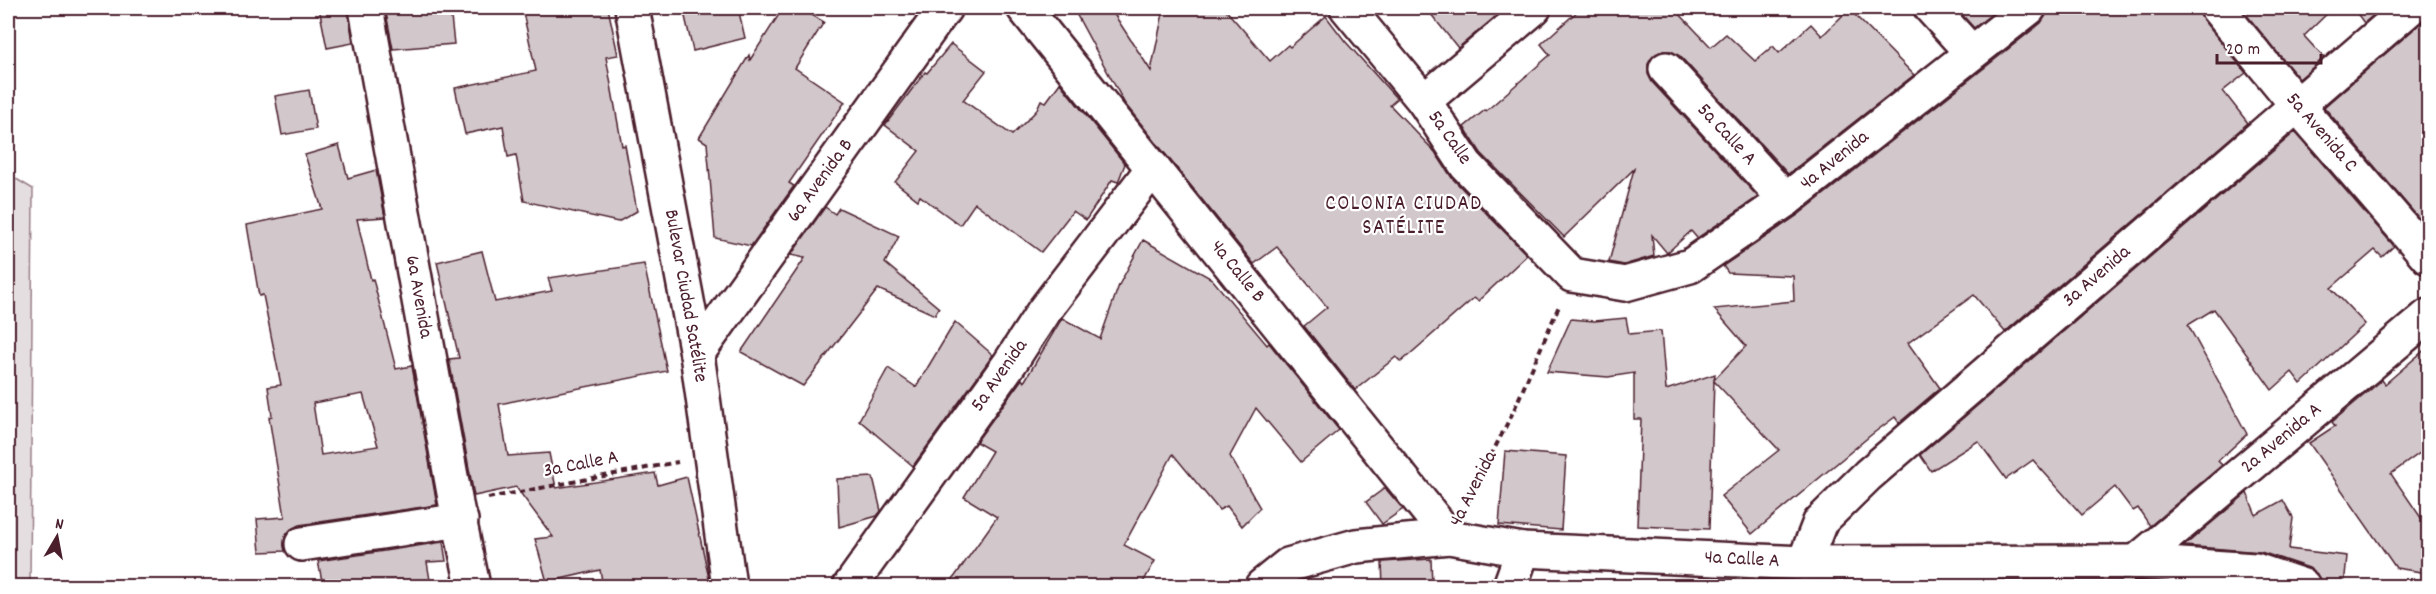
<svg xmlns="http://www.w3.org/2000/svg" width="2436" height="594" font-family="Dekko,sans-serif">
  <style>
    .green { fill: #e5dee0; stroke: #987e86; stroke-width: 1.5 }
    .building { fill: #d2c7cb; stroke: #4a1f2b; stroke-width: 1.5; fill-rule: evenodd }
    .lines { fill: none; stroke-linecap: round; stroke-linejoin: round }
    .minor-casing { stroke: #4a1f2b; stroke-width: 38 }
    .path { stroke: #4a1f2b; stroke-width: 4; stroke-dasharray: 6 4.5; stroke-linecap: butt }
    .minor { stroke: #fff; stroke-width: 33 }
    .labels { text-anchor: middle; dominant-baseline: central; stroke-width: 4.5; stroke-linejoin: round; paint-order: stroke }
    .street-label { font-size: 20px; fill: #4a1f2b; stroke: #fff }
    .neighbourhood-label { font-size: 21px; letter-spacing: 1.5px; fill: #4a1f2b; stroke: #fff }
  </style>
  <rect width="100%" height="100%" fill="#fff"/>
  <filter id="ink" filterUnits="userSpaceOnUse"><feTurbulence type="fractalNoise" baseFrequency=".0167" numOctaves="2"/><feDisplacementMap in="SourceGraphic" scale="12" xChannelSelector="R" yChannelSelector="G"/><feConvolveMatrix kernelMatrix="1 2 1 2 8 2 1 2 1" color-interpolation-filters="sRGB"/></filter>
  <g filter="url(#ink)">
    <!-- green -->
    <path class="green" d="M8,174l25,15 -3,397h-22z"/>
    <!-- building -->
    <g class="building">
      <path d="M319,8h29l5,35 -26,5z"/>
      <path d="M385,8h65l4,36 -61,5z"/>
      <path d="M522,8h86l10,47 -12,2 16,89 3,-1 12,66 -19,11 -94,-21 -8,-46 -8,2 -5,-31 -38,8 -10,-46 81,-17z"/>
      <path d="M683,8h55l7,30 -52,13z"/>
      <path d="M783,8h17l24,14 -29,46 50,34 -56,81 5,3 -43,60 -36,-8 -8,-95 -8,-5 50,-83 1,5z"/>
      <path d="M1073,8h37l41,63 13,-63h60l46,53 18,-16 2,2 36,-31 19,25 52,58 -7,6 45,47 17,26 75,77 -49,46 -4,-3 -73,64 -5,-5 -41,33 -51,-64 23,-19 -50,-60 -23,17 -129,-160z"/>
      <path d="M1426,8h80l-48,40z"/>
      <path d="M1581,8h93l37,39 15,-13 29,27 18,-15 6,7 32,-29 11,12 27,-27 65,66 -126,99 -108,-118 -9,-5h-8l-9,4 -6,9v10l4,8 106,115 -61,41 -6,-7 -24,22 -15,-18 2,21 -30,9 -15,-3 25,-93 -70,68 -83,-84 -17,-26 21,-17 1,1 64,-56 -9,-11z"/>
      <path d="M1956,8h43l-25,20z"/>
      <path d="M2047,8h152l4,12 43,53 -23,18 25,32 -243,209 -31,-37 -66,48 32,45 -41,35 -4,-6 -24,18 -119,99 -31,-38 58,-46 -65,-69 -5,148 -72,-3 4,-107h-7v-46l-26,4 -61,-5 24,-53 23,2 32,-3 3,16 32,-3 5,59 49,-16 -1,6 32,-34 -32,-37 80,-8 -1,-25 -65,-3 -5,-7 75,-51 243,-192 5,-8z"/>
      <path d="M2241,8h92l-29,28 20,22 -25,21z"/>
      <path d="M2353,8h29l-18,15z"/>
      <path d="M2428,8v208l-6,6 -98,-115 98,-85 5,-7z"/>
      <path d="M951,44l35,27 -23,29 49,35 24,-24 5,-11 5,2 14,-19 65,81 -7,18 -6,-2 -26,40 -13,-9 -32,41 -66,-49 -15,22 -40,-29 -2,4 -23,-18 24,-31 -34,-26 40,-53 2,1z"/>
      <path d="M309,90l7,39 -34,6 -7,-39z"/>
      <path d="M2295,132l99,114 -12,11 -7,-7 -44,38 34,36 -64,60 -9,-12 -20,18 -58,-81 -26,16 59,109 -29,27 4,4 -72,61 -12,-18 -5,3 -18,-24 -33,28 -49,-55 -27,19 -28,-38 -47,30 -11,-16z"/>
      <path d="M339,145l9,33 28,-8 9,47 -28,2 14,61 2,-1 23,90 16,-3 25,139 -138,20 -8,4 -6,8v14l-25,1 -3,-33 28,-2 -16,-100 3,-1 -4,-29 13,-2 -18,-90 -4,1 -12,-71 75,-16 -17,-54zM363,394l15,52 -57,9 -8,-52z"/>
      <path d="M825,207l10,7 4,-6 60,28 -14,27 54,45 -4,7 -57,-26 -75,97 -62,-34 64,-94 -14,-3z"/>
      <path d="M1143,240l69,39 55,66 2,-2 70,87 -38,32 -45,-54 -26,48 30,52 -18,18 -15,-20 -8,4 -46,-56 -49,91 31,16 -14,25h-193l49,-69 -33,-20 28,-46 -16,-9 46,-63 2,3 38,-64 38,21 19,-54z"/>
      <path d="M482,251l13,51 57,-11 -4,-13 96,-14 23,107 -168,33 9,52 41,-3 7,35 99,-15 3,12 29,-8 23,106 -16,3h-91l-3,-16 -53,12 -12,-43 18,-2 -37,-50 -42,9 -25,-137 10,-1 -22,-96z"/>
      <path d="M955,322l38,33 -80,111 -54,-46 29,-52 28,19z"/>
      <path d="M2428,347v100l-37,27 37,54v45l-32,-5 -87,-125 26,-17 -3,-4 50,-42 3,4z"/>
      <path d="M1505,451l61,5 -5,74 -62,-5z"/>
      <path d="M873,477l8,34 -4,5 -38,11 -2,-48z"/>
      <path d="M1385,488l18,21 -21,15 -16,-22z"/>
      <path d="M2247,493l9,22 27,-15 10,18 -4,31 58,7 -3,30h-23l-4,-12 -8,-6 -48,-16 -77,-6z"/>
      <path d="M443,542l3,19 -19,1 4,24h-108l-5,-25z"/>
      <path d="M1431,559l1,27h-49l-1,-24z"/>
      <path d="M2136,581l85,5h-92z"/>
    </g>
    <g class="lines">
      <defs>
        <g id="minor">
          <path d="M366,8l90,496 17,82"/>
          <path d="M632,8l65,346 32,232"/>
          <path d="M1024,8l425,529"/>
          <path d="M1347,8l77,93 42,64 106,110 53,9 65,-18 96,-66 243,-192"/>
          <path d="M1931,8l40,44"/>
          <path d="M2217,8l79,96 132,153"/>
          <path d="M1666,69l120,131"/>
          <path d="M1424,101l110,-93"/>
          <path d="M697,354l248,-346"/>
          <path d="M302,544l159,-24"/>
          <path d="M2136,562l292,-246"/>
          <path d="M1804,563l16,-41 48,-47 542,-467"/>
          <path d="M850,586l160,-223 33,-51 110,-144"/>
          <path d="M1262,586l26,-21 68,-19 93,-9 74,13 281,13 332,-1 119,8 48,16"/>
          <path d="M1510,586l13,-36"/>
        </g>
      </defs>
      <!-- minor casing -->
      <use href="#minor" class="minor-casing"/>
      <!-- path -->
      <g class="path">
        <path d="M488,498l190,-36"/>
        <path d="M1467,503l47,-93 45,-104"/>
      </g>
      <!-- minor -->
      <use href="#minor" class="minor"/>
    </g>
  </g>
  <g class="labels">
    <!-- street labels -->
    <g class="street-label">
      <text transform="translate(2321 133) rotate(49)">5a Avenida C</text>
      <text transform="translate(1726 135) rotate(47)">5a Calle A</text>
      <text transform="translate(1449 138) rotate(55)">5a Calle</text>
      <text transform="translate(1835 161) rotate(-39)">4a Avenida</text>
      <text transform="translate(821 181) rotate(-54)">6a Avenida B</text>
      <text transform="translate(1237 272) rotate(51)">4a Calle B</text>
      <text transform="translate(2097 277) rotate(-41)">3a Avenida</text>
      <text transform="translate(685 296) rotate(80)">Bulevar Ciudad Satélite</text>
      <text transform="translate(418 297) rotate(80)">6a Avenida</text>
      <text transform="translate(1000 376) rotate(-55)">5a Avenida</text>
      <text transform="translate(2282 439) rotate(-40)">2a Avenida A</text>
      <text transform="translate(581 465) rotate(-11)">3a Calle A</text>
      <text transform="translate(1474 489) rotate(-63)">4a Avenida</text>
      <text transform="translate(1742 560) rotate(3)">4a Calle A</text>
    </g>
    <!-- neighbourhood labels -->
    <g class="neighbourhood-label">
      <text x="1404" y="205">COLONIA CIUDAD<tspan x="1404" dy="24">SATÉLITE</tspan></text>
    </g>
  </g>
  <!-- margin -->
  <rect width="2436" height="594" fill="none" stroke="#fff" stroke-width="30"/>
  <rect x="15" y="15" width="2406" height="564" fill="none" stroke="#4a1f2b" stroke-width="2" filter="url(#ink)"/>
  <!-- north arrow -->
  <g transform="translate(57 537) rotate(10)" stroke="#ffffff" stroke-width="4.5" paint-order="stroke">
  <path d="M0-4.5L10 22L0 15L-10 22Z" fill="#4a1f2b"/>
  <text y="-9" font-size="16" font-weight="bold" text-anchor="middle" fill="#4a1f2b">N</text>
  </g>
  <!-- scale -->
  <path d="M2217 54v9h104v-9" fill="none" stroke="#4a1f2b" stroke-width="3"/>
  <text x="2226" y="54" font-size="18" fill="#4a1f2b" stroke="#ffffff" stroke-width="4.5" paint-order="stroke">20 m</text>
</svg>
